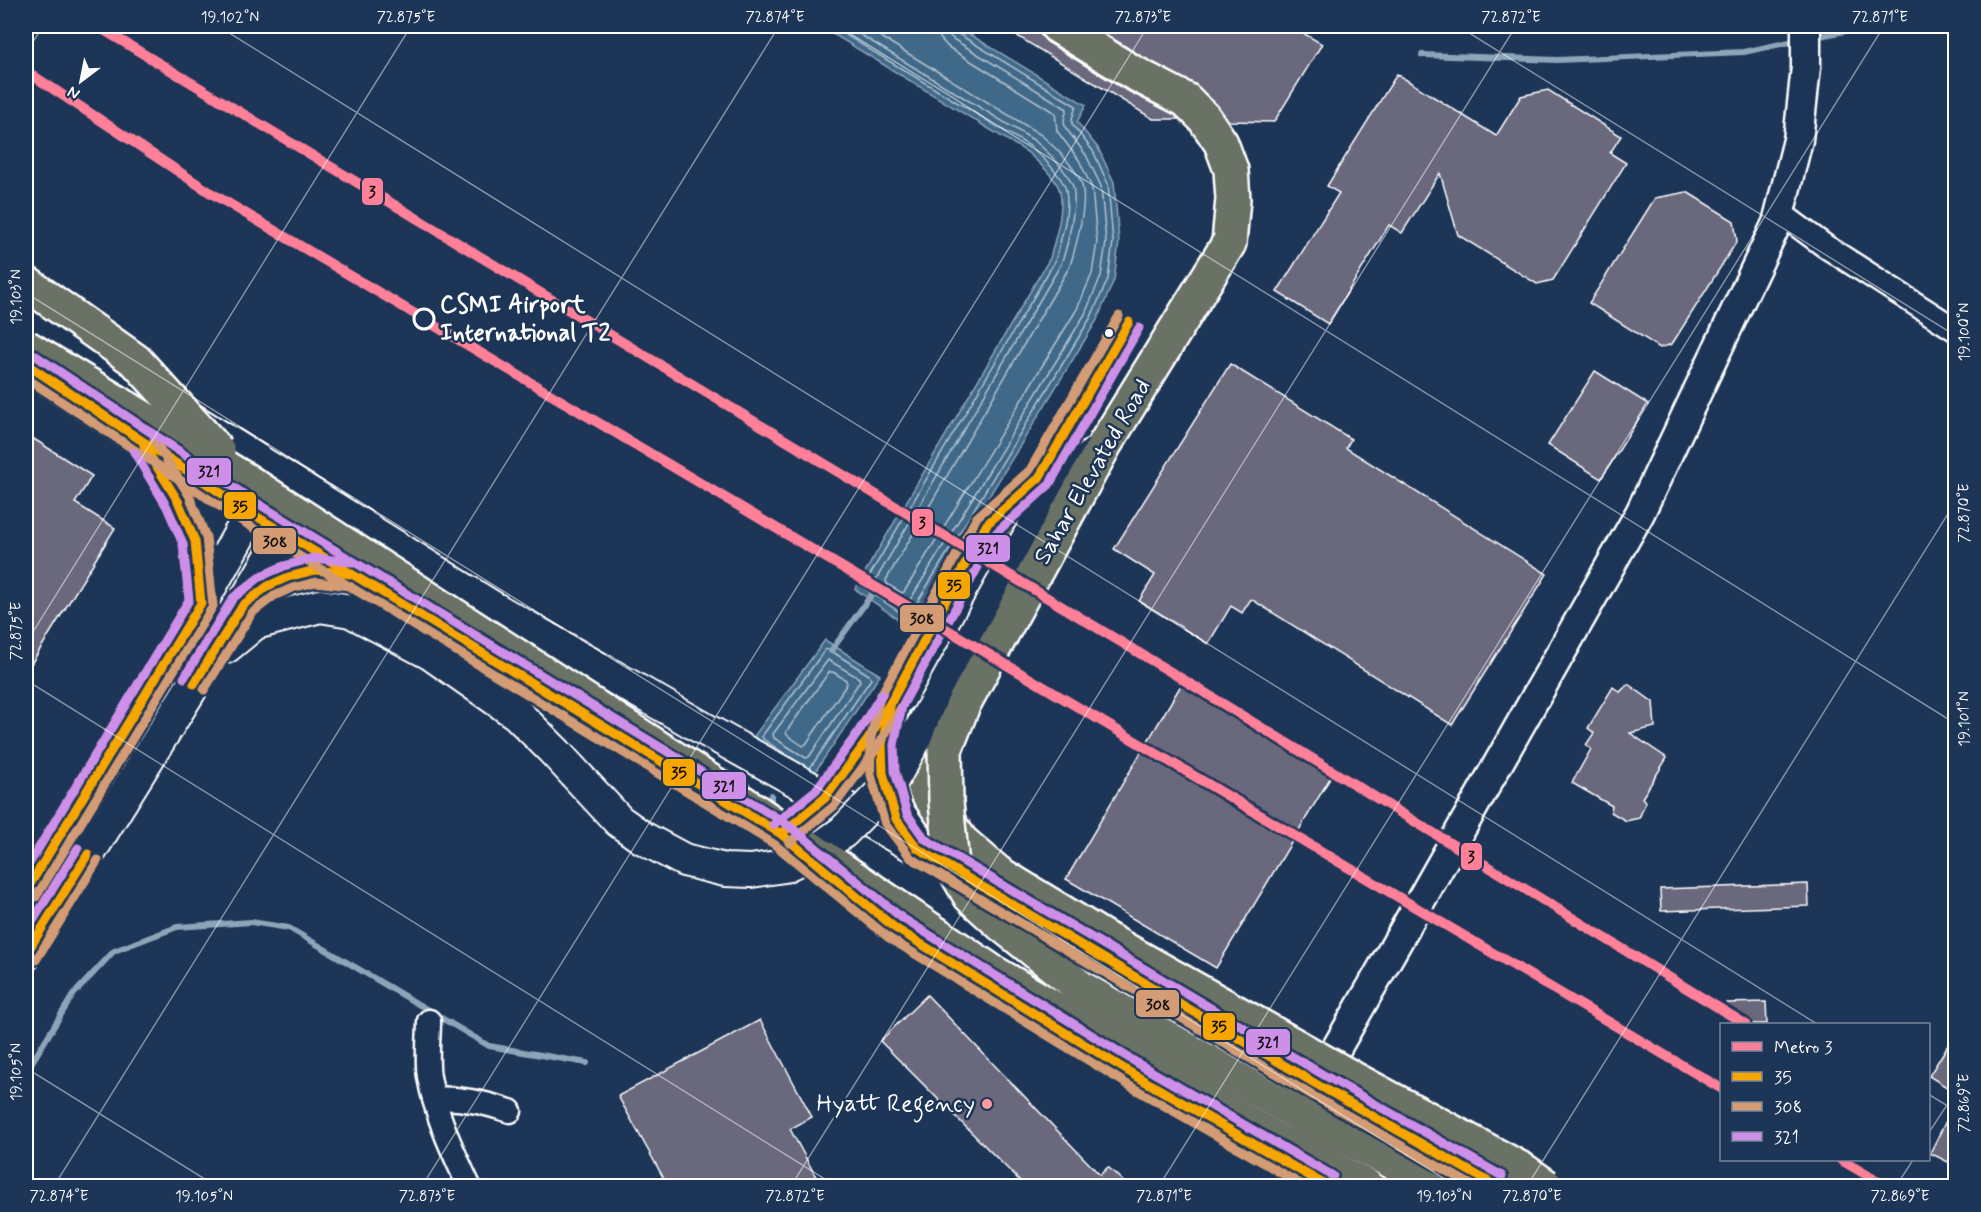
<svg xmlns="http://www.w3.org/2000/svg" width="1981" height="1212" font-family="Mynerve,sans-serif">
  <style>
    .water { fill: #416989; stroke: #8da5b8; stroke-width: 1.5 }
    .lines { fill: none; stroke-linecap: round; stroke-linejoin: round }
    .shore { stroke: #b3c3d0; stroke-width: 1.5 }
    .stream { stroke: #8da5b8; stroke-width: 6 }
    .building { fill: #6a687d; stroke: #fff; stroke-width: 1.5 }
    .minor-casing { stroke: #fff; stroke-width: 27 }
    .tertiary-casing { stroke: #fff; stroke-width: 33 }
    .secondary-casing { stroke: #fff; stroke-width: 36 }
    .primary-casing { stroke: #fff; stroke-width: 38 }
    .minor { stroke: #1d3557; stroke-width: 22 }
    .tertiary { stroke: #1d3557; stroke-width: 28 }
    .secondary { stroke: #1d3557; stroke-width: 32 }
    .primary { stroke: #6a7165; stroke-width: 33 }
    .secondary-bridge-casing { stroke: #fff; stroke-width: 36; stroke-linecap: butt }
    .primary-bridge-casing { stroke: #fff; stroke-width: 38; stroke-linecap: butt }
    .secondary-bridge { stroke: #1d3557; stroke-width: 32 }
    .primary-bridge { stroke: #6a7165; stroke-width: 33 }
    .bus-1-casing { stroke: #1d3557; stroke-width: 14 }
    .bus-2-casing { stroke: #1d3557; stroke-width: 14 }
    .bus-3-casing { stroke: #1d3557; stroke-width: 14 }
    .bus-1 { stroke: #f7a600; stroke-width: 9 }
    .bus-2 { stroke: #d39c74; stroke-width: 9 }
    .bus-3 { stroke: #ce8fe9; stroke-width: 9 }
    .metro-1-casing { stroke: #1d3557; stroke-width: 15 }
    .metro-1 { stroke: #ff8098; stroke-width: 10 }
    .ticks { fill: none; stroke: #fff; stroke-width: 1.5; stroke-opacity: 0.45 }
    .stop-dot { fill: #1d3557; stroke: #fff; stroke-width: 3 }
    .bus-dot { fill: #fff; stroke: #1d3557; stroke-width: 2 }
    .poi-dot { fill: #ff9aa2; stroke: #1d3557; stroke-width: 2 }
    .labels { text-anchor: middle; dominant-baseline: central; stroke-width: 5; stroke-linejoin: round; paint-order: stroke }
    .stop-label { font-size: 24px; font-weight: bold; fill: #fff; stroke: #1d3557; text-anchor: start }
    .street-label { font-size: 24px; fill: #fff; stroke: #1d3557 }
    .poi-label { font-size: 24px; fill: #fff; stroke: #1d3557; text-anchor: end }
    .line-badge { stroke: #1d3557; stroke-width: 2 }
    .pale-badge-label { font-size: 16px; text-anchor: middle; font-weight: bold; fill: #111 }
    .neatline { fill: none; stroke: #fff; stroke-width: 2 }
    .ticks-label { font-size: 15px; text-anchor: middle; fill: #fff }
  </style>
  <rect width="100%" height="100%" fill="#1d3557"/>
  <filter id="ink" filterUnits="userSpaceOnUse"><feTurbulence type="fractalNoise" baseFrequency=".0167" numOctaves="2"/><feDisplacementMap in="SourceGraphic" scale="12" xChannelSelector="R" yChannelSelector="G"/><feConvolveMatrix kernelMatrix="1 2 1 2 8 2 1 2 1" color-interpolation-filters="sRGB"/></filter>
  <g filter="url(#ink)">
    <!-- water -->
    <g class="water">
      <path d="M820,26h136l130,79 -9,17 21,26 16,34 5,60 -5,38 -17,40 -188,307 -54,-38 195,-331c5,-20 14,-45 10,-66 -2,-13 -23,-31 -33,-40z"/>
      <path d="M825,640l55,35 -69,103 -59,-39z"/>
    </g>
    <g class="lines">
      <!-- shore -->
      <g class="shore">
        <path d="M831,26l200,121c10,9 33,30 35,44 4,22 -5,48 -11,70l-191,324 1,4 42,28 2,-1 182,-299 17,-38 5,-37 -5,-58 -15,-33 -21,-27v-5l4,-13 -119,-73 -3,-7"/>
        <path d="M846,26l189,115c14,12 29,26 37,43 7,16 -5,64 -11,80l-187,319 1,3 29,20 3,-1 178,-291 16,-38 5,-34 -5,-56 -15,-31 -21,-28 -1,-7 3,-11 -114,-70 -5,-5 -2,-8"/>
        <path d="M863,26l178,109c15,13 32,29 40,47 8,19 -5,64 -11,84l-184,314 1,4 15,9 2,-1 173,-283 15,-35 5,-32 -5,-54 -13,-28 -22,-29 -2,-18 -107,-66 -8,-9 -3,-12"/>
        <path d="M828,660l31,18 1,3 -51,76 -3,1 -32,-20 -1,-4z"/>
        <path d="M829,672h4l13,8 1,4 -41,60 -3,2 -16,-11 -1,-3z"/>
        <path d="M793,759l-30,-20 -1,-3 63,-86 3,-1 41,26 2,4 -61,89"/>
      </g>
      <!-- stream -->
      <g class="stream">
        <path d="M1815,37l55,-11"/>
        <path d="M1422,55l135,5 187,-8 55,-12"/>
        <path d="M831,651l41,-57"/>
        <path d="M771,809v-14"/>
        <path d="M26,1072l47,-77 41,-44 63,-24 74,-5 38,6 200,118 98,17"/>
      </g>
    </g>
    <!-- building -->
    <g class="building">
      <path d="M1001,26h37l2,8 7,8 75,46 53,27 4,4h-26z"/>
      <path d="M1092,26h199l31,18 -48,78 -45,-1 -12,-16 -22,-21 -54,-28z"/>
      <path d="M1397,74l99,62 25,-40 27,-6 73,46 -11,17 16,10 -73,117 -16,4 -79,-49 -18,-62 -38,60 -13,-8 -61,99 -51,-32 62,-99 -12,-7z"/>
      <path d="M1687,192l47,29 3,20 -65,103 -12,4 -71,-45 66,-105z"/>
      <path d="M1230,364l121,75 -5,9 201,126 -95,151 -201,-126 -9,14 -11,-7 -23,38 -69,-43 16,-26 -41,-26z"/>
      <path d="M1595,371l53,33 -47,75 -53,-34z"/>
      <path d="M26,434l66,42 -17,27 40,25 -89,144z"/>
      <path d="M1184,680l151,90 -119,198 -150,-89z"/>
      <path d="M1628,684l25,18 2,25 -25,6 37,25 -25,40 4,4 -7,16 -13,3 -15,-9 1,-6 -40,-23 19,-34 -5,-4 8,-12 -6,-5 25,-41 7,5z"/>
      <path d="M1808,884l1,22 -148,5 -1,-22z"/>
      <path d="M927,995l173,180 8,-8 20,19h-103l-145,-145z"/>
      <path d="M1766,1002l1,22h-40l-1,-21z"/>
      <path d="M760,1020l52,97 -22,12 31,57h-153l-50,-90z"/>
      <path d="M1956,1032v61l-27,-17z"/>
      <path d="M1956,1101v65l-26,-13z"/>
    </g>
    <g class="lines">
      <defs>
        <g id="minor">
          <path d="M1779,212l46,34 131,84"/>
          <path d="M429,1021c0,18 -3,38 0,56 7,39 24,75 40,109"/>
          <path d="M434,1099c27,-2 51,4 76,12"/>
        </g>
        <path id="tertiary" d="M1285,1131l31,-47 80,-140 244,-431 137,-290 21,-83 8,-73v-41"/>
        <g id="secondary">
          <path d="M26,316l469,293 211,121 211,118 399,236 180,102"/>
          <path d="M28,366l223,147 255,154"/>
          <path d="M146,449l32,52 17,40 6,62"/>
          <path d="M246,602c20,-15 44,-30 70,-32 11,-1 23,2 34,3"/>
          <path d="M226,647l29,-24 65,-17 31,5 79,42 87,61 37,37"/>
          <path d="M850,890l45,38 58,35"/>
          <path d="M26,891l175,-288 60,-107"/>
          <path d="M26,954l217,-349 51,-88"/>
          <path d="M1248,1140l79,46"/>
        </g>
        <g id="primary">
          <path d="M1057,26l75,46 54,28 18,18 17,25 10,27 2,29 -4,44"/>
          <path d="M1020,539l19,-61"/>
          <path d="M924,722l-7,37 9,32 35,50 37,32 108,66"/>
        </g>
      </defs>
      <!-- minor casing -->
      <use href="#minor" class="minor-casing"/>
      <!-- tertiary casing -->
      <use href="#tertiary" class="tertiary-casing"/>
      <!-- secondary casing -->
      <use href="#secondary" class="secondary-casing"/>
      <!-- primary casing -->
      <use href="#primary" class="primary-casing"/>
      <!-- minor -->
      <use href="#minor" class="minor"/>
      <!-- tertiary -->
      <use href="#tertiary" class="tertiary"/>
      <!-- secondary -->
      <use href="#secondary" class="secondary"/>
      <!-- primary -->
      <use href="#primary" class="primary"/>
      <defs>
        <path id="secondary-bridge" d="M554,751l65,70 24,17 41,22 41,10 26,1 33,-5 32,-15 27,-19 47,-48 164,-292 44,-41"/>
        <g id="primary-bridge">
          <path d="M1229,243l-124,201 -142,261 -18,45 1,52 6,63 18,31 31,28 80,64 229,133 131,65"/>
          <path d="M26,283l110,78 82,90"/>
          <path d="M26,347l218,132 498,323 249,169 286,169 89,46"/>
          <path d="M1106,939l248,140 169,91 23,16"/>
        </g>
      </defs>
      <!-- secondary-bridge casing -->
      <use href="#secondary-bridge" class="secondary-bridge-casing"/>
      <!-- primary-bridge casing -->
      <use href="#primary-bridge" class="primary-bridge-casing"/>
      <!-- secondary-bridge -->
      <use href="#secondary-bridge" class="secondary-bridge"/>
      <!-- primary-bridge -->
      <use href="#primary-bridge" class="primary-bridge"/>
      <defs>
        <g id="bus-1">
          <path d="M1129,322l-90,156 -52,46 -96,178 -9,42 1,29 13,46 21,29 399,236 180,102"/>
          <path d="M26,364l225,149 530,321 114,94 241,148 191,110"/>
          <path d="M194,684l49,-79 25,-19 20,-9 27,-7 36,4"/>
          <path d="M781,834l44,-36 42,-57 25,-41"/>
          <path d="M26,891l175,-288 -6,-62 -17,-40 -34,-55"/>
          <path d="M26,954l62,-100"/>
        </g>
        <g id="bus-2">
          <path d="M1119,316l-89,154 -53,47 -97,180 -10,45 1,33 14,49 26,34 399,236 163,92"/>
          <path d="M26,378l219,145 529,321 115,94 241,148 174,100"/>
          <path d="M204,690l48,-77 22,-17 18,-8 24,-6 34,4"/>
          <path d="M789,843l45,-37 43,-58 25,-42"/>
          <path d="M36,897l177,-291 -7,-69 -17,-42 -35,-55"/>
          <path d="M36,960l62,-100"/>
        </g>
        <g id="bus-3">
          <path d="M1139,328l-90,157 -52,47 -95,174 -8,39 1,26 12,43 18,25 397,235 180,102"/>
          <path d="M33,354l224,149 530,321 115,94 240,148 191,110"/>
          <path d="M184,678l49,-80 28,-22 23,-10 29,-8 39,4"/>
          <path d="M773,825l43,-35 41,-56 25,-40"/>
          <path d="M26,869l163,-269 -6,-56 -16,-37 -33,-55"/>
          <path d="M26,932l52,-84"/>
        </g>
      </defs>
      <!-- bus-1 casing -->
      <use href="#bus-1" class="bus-1-casing"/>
      <!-- bus-2 casing -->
      <use href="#bus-2" class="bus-2-casing"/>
      <!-- bus-3 casing -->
      <use href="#bus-3" class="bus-3-casing"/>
      <!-- bus-1 -->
      <use href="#bus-1" class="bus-1"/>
      <!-- bus-2 -->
      <use href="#bus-2" class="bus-2"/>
      <!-- bus-3 -->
      <use href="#bus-3" class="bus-3"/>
      <defs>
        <g id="metro-1">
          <path d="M97,26l1087,654 561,344"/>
          <path d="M26,71l185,122 1511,896"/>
          <path d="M1841,1160l45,26"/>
        </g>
      </defs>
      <!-- metro-1 casing -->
      <use href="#metro-1" class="metro-1-casing"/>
      <!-- metro-1 -->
      <use href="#metro-1" class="metro-1"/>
    </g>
  </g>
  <!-- ticks -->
  <path class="ticks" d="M218,26l1599,998M838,26l1118,698M1458,26l498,310M26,53l17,-27M26,293l1430,893M26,643l385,-617M26,680l810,506M26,1068l190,118M1928,1094l28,17M1928,1134l28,-43M54,1186l725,-1160M422,1186l726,-1160M791,1186l725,-1160M1159,1186l725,-1160M1527,1186l429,-685M1896,1186l17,-26"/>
  <!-- markers -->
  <circle class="stop-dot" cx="424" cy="319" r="10"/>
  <circle class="bus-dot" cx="1109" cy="333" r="5"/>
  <circle class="poi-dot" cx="987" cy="1104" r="6"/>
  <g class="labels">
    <!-- stop labels -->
    <g class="stop-label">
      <text x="440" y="305">CSMI Airport<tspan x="440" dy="28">International T2</tspan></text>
    </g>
    <!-- street labels -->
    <g class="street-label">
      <text transform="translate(1093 472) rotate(-60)">Sahar Elevated Road</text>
    </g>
    <!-- poi labels -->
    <g class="poi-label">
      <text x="975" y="1104">Hyatt Regency</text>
    </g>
  </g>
  <g class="line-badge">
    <rect x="361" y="177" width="23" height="29" rx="6" fill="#ff8098"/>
    <rect x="186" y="457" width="46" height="29" rx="6" fill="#ce8fe9"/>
    <rect x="223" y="491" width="34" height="29" rx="6" fill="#f7a600"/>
    <rect x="911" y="508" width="23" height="29" rx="6" fill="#ff8098"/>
    <rect x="252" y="527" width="45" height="28" rx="6" fill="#d39c74"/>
    <rect x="965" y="534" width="46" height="29" rx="6" fill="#ce8fe9"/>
    <rect x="937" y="571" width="34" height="29" rx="6" fill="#f7a600"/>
    <rect x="899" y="604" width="46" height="29" rx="6" fill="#d39c74"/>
    <rect x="662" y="758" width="34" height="29" rx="6" fill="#f7a600"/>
    <rect x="701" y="771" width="46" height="29" rx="6" fill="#ce8fe9"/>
    <rect x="1460" y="842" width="23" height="29" rx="6" fill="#ff8098"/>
    <rect x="1135" y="989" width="45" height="29" rx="6" fill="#d39c74"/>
    <rect x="1202" y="1012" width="34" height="29" rx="6" fill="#f7a600"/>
    <rect x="1245" y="1028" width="46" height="28" rx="6" fill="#ce8fe9"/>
  </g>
  <g class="pale-badge-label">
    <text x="372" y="197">3</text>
    <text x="209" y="477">321</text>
    <text x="240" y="512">35</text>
    <text x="922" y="528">3</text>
    <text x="275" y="547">308</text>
    <text x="988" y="554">321</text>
    <text x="954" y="591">35</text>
    <text x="922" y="624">308</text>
    <text x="679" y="778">35</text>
    <text x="724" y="792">321</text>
    <text x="1471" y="862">3</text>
    <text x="1158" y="1010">308</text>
    <text x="1219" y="1032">35</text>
    <text x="1268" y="1048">321</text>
  </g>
  <!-- margin -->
  <rect width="1981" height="1212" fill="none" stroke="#1d3557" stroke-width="66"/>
  <!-- legend -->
  <rect x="1720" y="1023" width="210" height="138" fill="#1d3557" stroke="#77869a" stroke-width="1.5"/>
  <rect x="1732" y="1042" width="30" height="9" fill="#ff8098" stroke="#77869a" stroke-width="1.5"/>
  <text x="1774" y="1053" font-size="18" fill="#ffffff">Metro 3</text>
  <rect x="1732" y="1072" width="30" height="9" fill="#f7a600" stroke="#77869a" stroke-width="1.5"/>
  <text x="1774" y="1083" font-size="18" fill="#ffffff">35</text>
  <rect x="1732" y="1102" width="30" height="9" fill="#d39c74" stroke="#77869a" stroke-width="1.5"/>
  <text x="1774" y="1113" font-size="18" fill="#ffffff">308</text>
  <rect x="1732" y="1132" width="30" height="9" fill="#ce8fe9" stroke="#77869a" stroke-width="1.5"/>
  <text x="1774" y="1143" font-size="18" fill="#ffffff">321</text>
  <!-- north arrow -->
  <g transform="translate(81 81) rotate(212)" stroke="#1d3557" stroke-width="4.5" paint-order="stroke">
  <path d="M0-4.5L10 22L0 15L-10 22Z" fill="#ffffff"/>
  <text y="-9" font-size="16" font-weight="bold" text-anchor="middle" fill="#ffffff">N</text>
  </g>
  <rect x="33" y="33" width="1915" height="1146" class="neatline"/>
  <g class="ticks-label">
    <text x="230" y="22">19.102°N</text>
    <text x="406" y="22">72.875°E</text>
    <text x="775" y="22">72.874°E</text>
    <text x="1143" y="22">72.873°E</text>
    <text x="1511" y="22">72.872°E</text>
    <text x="1880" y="22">72.871°E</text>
    <text transform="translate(16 297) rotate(-90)" y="5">19.103°N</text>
    <text transform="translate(1964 332) rotate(-90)" y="5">19.100°N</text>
    <text transform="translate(1964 513) rotate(-90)" y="5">72.870°E</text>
    <text transform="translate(16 631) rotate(-90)" y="5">72.875°E</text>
    <text transform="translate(1964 719) rotate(-90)" y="5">19.101°N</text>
    <text transform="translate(16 1072) rotate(-90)" y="5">19.105°N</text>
    <text transform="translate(1964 1103) rotate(-90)" y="5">72.869°E</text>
    <text x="59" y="1201">72.874°E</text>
    <text x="204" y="1201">19.105°N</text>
    <text x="427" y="1201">72.873°E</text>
    <text x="795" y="1201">72.872°E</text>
    <text x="1164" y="1201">72.871°E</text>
    <text x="1444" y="1201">19.103°N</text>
    <text x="1532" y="1201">72.870°E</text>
    <text x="1900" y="1201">72.869°E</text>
  </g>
</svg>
